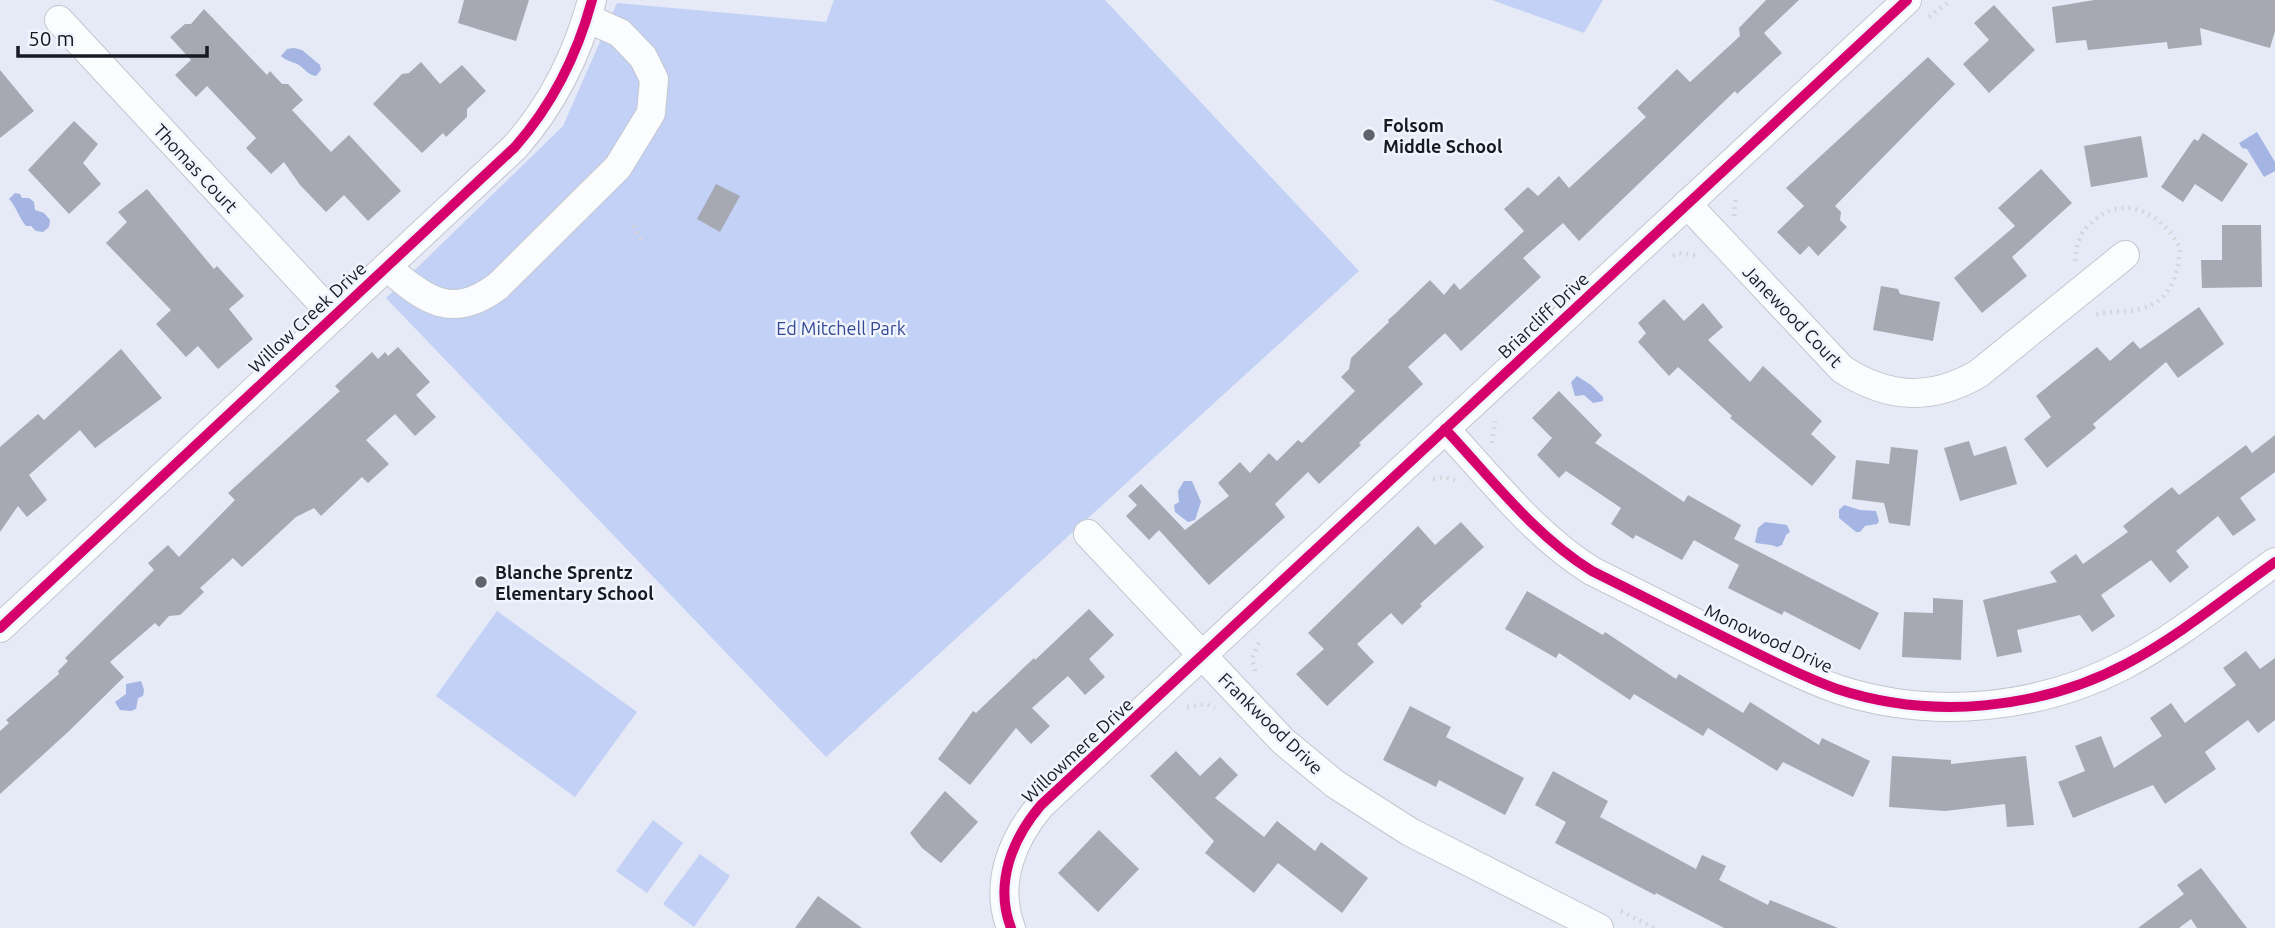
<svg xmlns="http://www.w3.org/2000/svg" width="2275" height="928" font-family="Ubuntu,sans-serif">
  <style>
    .green { fill: #c3d1f6 }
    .water { fill: #a4b4e3 }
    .building { fill: #a6a9b2 }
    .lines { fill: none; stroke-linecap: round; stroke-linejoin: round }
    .minor-casing { stroke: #c3c7d0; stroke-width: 30 }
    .path { stroke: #d4d6d9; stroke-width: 4.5; stroke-dasharray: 2 5; stroke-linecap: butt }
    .minor { stroke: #fbfcfe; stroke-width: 28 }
    .cycleway-casing { stroke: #f0f4fd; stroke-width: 15 }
    .cycleway { stroke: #d6006c; stroke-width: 10 }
    .poi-dot { fill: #5f636c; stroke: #f0f4fd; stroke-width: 2.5 }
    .labels { text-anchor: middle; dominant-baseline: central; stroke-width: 5; stroke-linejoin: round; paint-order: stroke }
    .poi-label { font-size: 18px; font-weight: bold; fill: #171a22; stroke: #f0f4fd; text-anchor: start }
    .street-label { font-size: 18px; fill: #171a22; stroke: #f0f4fd }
    .park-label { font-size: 18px; fill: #354893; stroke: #f0f4fd }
  </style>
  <rect width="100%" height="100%" fill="#e5eaf6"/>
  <!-- green -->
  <g class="green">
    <path d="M834,0h271l254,271 -533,486 -440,-459 177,-172 54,-123 209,19z"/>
    <path d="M1492,0h111l-19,33z"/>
    <path d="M497,611l140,101 -62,85 -139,-101z"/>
    <path d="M653,820l30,23 -36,50 -31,-22z"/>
    <path d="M700,854l30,22 -36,51 -31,-23z"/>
  </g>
  <!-- water -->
  <g class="water">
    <path d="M294,48l8,2 18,15 1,5 -5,6c-9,-1 -11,-8 -19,-12 -7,-3 -10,-3 -16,-8l6,-7z"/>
    <path d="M2257,132l18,30v9l-11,6 -17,-28 -5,-1 -3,-5z"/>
    <path d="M15,193l5,1 2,4h7l5,4 1,8 9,3 6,7 -1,7 -6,5 -7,-1 -5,-5h-5c-7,-8 -10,-20 -17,-27z"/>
    <path d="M1577,376l14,9 12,12v4l-10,2 -9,-8 -9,1 -4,-14z"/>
    <path d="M1184,481h8l9,21 -6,18 -7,2 -13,-10 -1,-7 5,-3 -1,-11z"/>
    <path d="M1844,505l16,5 16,1 3,10 -2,3 -12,2 -5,6h-4l-17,-14v-8z"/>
    <path d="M1765,522l22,3 3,7 -4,3 -4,10 -5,2c-8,-4 -18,-2 -22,-5l3,-14z"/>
    <path d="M141,681l3,9 -1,6 -5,2 -2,11 -5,2 -11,-1 -5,-8 11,-8v-10z"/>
  </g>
  <!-- building -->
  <g class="building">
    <path d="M464,0h65l-13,41 -58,-18z"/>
    <path d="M1766,0h33l-35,33 18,20 -45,41 -2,-3 -156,150 -16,-18 -40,35 18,19 -80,74 -16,-18 -37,34 15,17 -64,59 2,2 -42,39 -11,-12 -33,32 10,13 -76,68 -50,-55 -10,10 -23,-24 11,-11 -9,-9 13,-12 44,46 44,-34 -11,-13 22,-21 10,11 19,-20 8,8 21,-21 4,3 53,-52 -14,-14 8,-8 2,-11 38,-36 -1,-2 8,-7 34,-33 14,15 10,-12 6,7 64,-59 -20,-22 24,-22 10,9 21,-20 10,12 77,-71 -9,-9 40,-39 13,13 50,-46 -1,-8z"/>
    <path d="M2094,0h181v31l-5,17 -70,-20 2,17 -34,4 -1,-7 -79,8 -2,-10 -30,3 -4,-36z"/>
    <path d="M1994,5l41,45 -46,43 -26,-29 26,-24 -15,-17z"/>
    <path d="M204,9l63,66 3,-4 12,13h6l15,16 -11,10 39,42 18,-17 52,56 -33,30 -24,-26 -18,17 -26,-27 -16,-23 -13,12 -25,-26 10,-10 -49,-52 -11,11 -21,-22 16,-15 -21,-23 15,-13h6z"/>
    <path d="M1928,57l27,27 -120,122 6,6 -1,8 7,7 -29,29 -9,-10 -9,9 -23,-23 27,-26 -18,-18z"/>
    <path d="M421,62l19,22 22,-19 24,26 -19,18v8l-21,20 -3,-4 -21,20 -49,-49 29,-30 7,-1z"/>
    <path d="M0,70l34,41 -34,27z"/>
    <path d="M74,121l24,23 -15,19 18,21 -32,30 -41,-44z"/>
    <path d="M2203,133l45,31 -26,38 -27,-18 -12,18 -22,-15 33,-48 4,2z"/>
    <path d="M2141,136l7,41 -57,10 -7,-41z"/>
    <path d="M2041,169l31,34 -60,54 15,19 -45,37 -28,-35 61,-52 -17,-18z"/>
    <path d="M716,184l24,12 -20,36 -23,-13z"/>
    <path d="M147,189l67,80 3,-3 27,30 -15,13 24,30 -35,30 -20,-23 -12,11 -30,-33 15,-14 -65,-67 21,-21 -9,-10z"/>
    <path d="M2222,225h39l1,62 -60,1 -1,-28h21z"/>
    <path d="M1881,286l17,3 2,5 40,8 -7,39 -60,-11z"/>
    <path d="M1664,299l20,22 19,-18 20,24 -15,13 42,42 13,-16 59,55 -11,13 25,23 -24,29 -82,-68 2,-2 -54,-49 -9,9 -31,-34 8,-9 -8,-10z"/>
    <path d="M2199,307l25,37 -46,34 -12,-16 -73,62 3,4 -49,40 -23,-29 27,-22 -15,-21 61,-49 13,14 23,-20 7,8z"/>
    <path d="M398,347l32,35 -14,13 20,22 -21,19 -20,-22 -29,26 23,24 -21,19 -6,-6 -41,39 -7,-8 -18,9 -54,50 -9,-9 -33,30 4,4 -24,23 -11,1 -10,11 -4,-4 -45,39 14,15 -56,55 -68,62v-63l9,-8 -3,-3 53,-46 -1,-3 10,-10 -3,-3 89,-88 -6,-7 20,-18 11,12 56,-57 -7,-7 112,-102 -5,-5 37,-34 6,7 7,-7 3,4z"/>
    <path d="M121,349l41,49 -67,50 -15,-18 -51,45 18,25 -20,17 -9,-11 -18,26v-85l38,-33 6,6z"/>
    <path d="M1559,391l43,44 -7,8 89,59 4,-7 53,30 -7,14 145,74 -19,37 -76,-39 -2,4 -54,-27 11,-23 -45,-25 -12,20 -46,-25 -3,4 -22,-15 10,-16 -55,-37 -7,7 -22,-23 15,-17 -20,-20z"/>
    <path d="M2275,435v37l-35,26 16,22 -23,16 -15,-20 -42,35 13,16 -19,16 -19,-23 -50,35 14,21 -23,16 -12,-17 -63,15 5,22 -25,5 -14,-57 74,-18 -7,-10 26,-18 7,10 45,-32 -5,-6 49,-39 7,8 67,-50 6,8z"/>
    <path d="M1969,441l5,15 32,-10 11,38 -57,17 -16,-53z"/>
    <path d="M1891,447l27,3 -8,76 -21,-3 -5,-20 -32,-4 4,-39 33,4z"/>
    <path d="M1461,522l23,25 -64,57 2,2 -20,19 -11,-12 -34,31 17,18 -47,44 -31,-32 28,-25 -16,-16 110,-107 17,19z"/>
    <path d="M1527,591l76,44 2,-3 71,47 3,-5 64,39 7,-11 69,43 3,-7 48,23 -17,36 -70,-35 -6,9 -69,-43 -5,8 -69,-42 -4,6 -71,-47 -3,5 -51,-29z"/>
    <path d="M1933,598l30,2 -2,60 -59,-3 2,-45 29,1z"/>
    <path d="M1089,609l25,26 -25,24 16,18 -20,18 -17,-19 -36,32 18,18 -19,18 -15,-16 -46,57 -32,-26 35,-48 3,2 58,-55 1,2z"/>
    <path d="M2246,651l14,18 15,-11v62l-17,13 -10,-13 -43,32 11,17 -51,35 -12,-19 -80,33 -15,-36 27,-11 -10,-25 26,-10 13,32 48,-32 -12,-18 21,-15 14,20 51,-38 -13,-17z"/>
    <path d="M1410,706l41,21 -5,10 78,41 -19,37 -66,-35 -3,7 -53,-27z"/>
    <path d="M1176,751l24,25 20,-19 18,18 -23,23 49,39 13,-16 38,30 6,-9 47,36 -26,35 -64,-50 -24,30 -49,-40 9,-12 -64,-65z"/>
    <path d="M1892,756l59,4v4l75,-8 8,69 -27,2 -2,-23 -60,7 -56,-4z"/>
    <path d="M1553,771l55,30 -8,16 96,52 6,-14 24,11 -7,14 49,25 2,-5 68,28h-114l-68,-35 -1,2 -100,-52 11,-21 -31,-17z"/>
    <path d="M945,791l33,31 -37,41 -19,-15 -12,-15z"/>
    <path d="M1099,830l40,39 -41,43 -40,-39z"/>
    <path d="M2201,868l46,60h-50l-6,-9 -12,9h-41l46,-34 -7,-9z"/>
    <path d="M818,896l44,32h-67z"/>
  </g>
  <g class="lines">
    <defs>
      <g id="minor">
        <path d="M59,20l275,296"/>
        <path d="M1687,204l155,165c46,30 89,32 136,5l147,-119"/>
        <path d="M387,267c38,33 65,54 111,19l120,-119 33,-54 3,-34 -11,-22 -23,-24 -33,-15"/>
        <path d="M1445,429c47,50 89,106 147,142 46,23 92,46 138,69 35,17 70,36 107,49 94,31 202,21 289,-25 53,-28 100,-67 149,-102"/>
        <path d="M1088,534l195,207 52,43 75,48 189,96"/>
        <path d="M0,628l515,-481c38,-43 62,-91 77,-147"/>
        <path d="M1011,928c-17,-44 1,-89 30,-123l866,-805"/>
      </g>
    </defs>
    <!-- minor casing -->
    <use href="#minor" class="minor-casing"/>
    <!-- path -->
    <g class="path">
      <path d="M1929,17l22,-17"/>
      <path d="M1734,216l2,-19"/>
      <path d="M633,226l8,14"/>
      <path d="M1673,256l6,-3 19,3"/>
      <path d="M2075,261c1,-7 1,-15 4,-21 3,-9 10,-16 17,-21 31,-26 69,-2 84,29 -2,28 -9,53 -40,61 -14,4 -30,1 -44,6"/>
      <path d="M1492,443l3,-22"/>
      <path d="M1433,479l12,-2 10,3"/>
      <path d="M1255,671l-3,-13 8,-18"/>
      <path d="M1187,707l18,-3 10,4"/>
      <path d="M1621,911l33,17"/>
    </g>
    <!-- minor -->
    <use href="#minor" class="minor"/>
    <defs>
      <g id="cycleway">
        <path d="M1445,429c47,50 89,106 147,142 46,23 92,46 138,69 35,17 70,36 107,49 94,31 202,21 289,-25 53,-28 100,-67 149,-102"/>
        <path d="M0,628l515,-481c38,-43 62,-91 77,-147"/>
        <path d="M1011,928c-17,-44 1,-89 30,-123l866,-805"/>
      </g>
    </defs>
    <!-- cycleway casing -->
    <use href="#cycleway" class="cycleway-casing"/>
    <!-- cycleway -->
    <use href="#cycleway" class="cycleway"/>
  </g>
  <!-- markers -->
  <g class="poi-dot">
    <circle cx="1369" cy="135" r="7"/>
    <circle cx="481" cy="582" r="7"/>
  </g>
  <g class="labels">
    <!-- poi labels -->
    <g class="poi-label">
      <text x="1383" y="125">Folsom<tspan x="1383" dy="21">Middle School</tspan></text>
      <text x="495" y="572">Blanche Sprentz<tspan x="495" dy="21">Elementary School</tspan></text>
    </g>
    <!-- street labels -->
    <g class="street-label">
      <text transform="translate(196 168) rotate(47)">Thomas Court</text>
      <text transform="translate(1543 315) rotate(-43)">Briarcliff Drive</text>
      <text transform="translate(1793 316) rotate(46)">Janewood Court</text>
      <text transform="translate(307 317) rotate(-43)">Willow Creek Drive</text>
      <text transform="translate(1769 638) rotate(25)">Monowood Drive</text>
      <text transform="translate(1271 723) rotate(44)">Frankwood Drive</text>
      <text transform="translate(1077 750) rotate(-43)">Willowmere Drive</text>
    </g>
    <!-- park labels -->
    <g class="park-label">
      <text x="841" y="328">Ed Mitchell Park</text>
    </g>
  </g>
  <!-- scale -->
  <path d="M18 46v10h189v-10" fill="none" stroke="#171a22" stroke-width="3.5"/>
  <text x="28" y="46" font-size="21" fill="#171a22" stroke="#f0f4fd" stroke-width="5" paint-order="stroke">50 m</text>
</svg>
